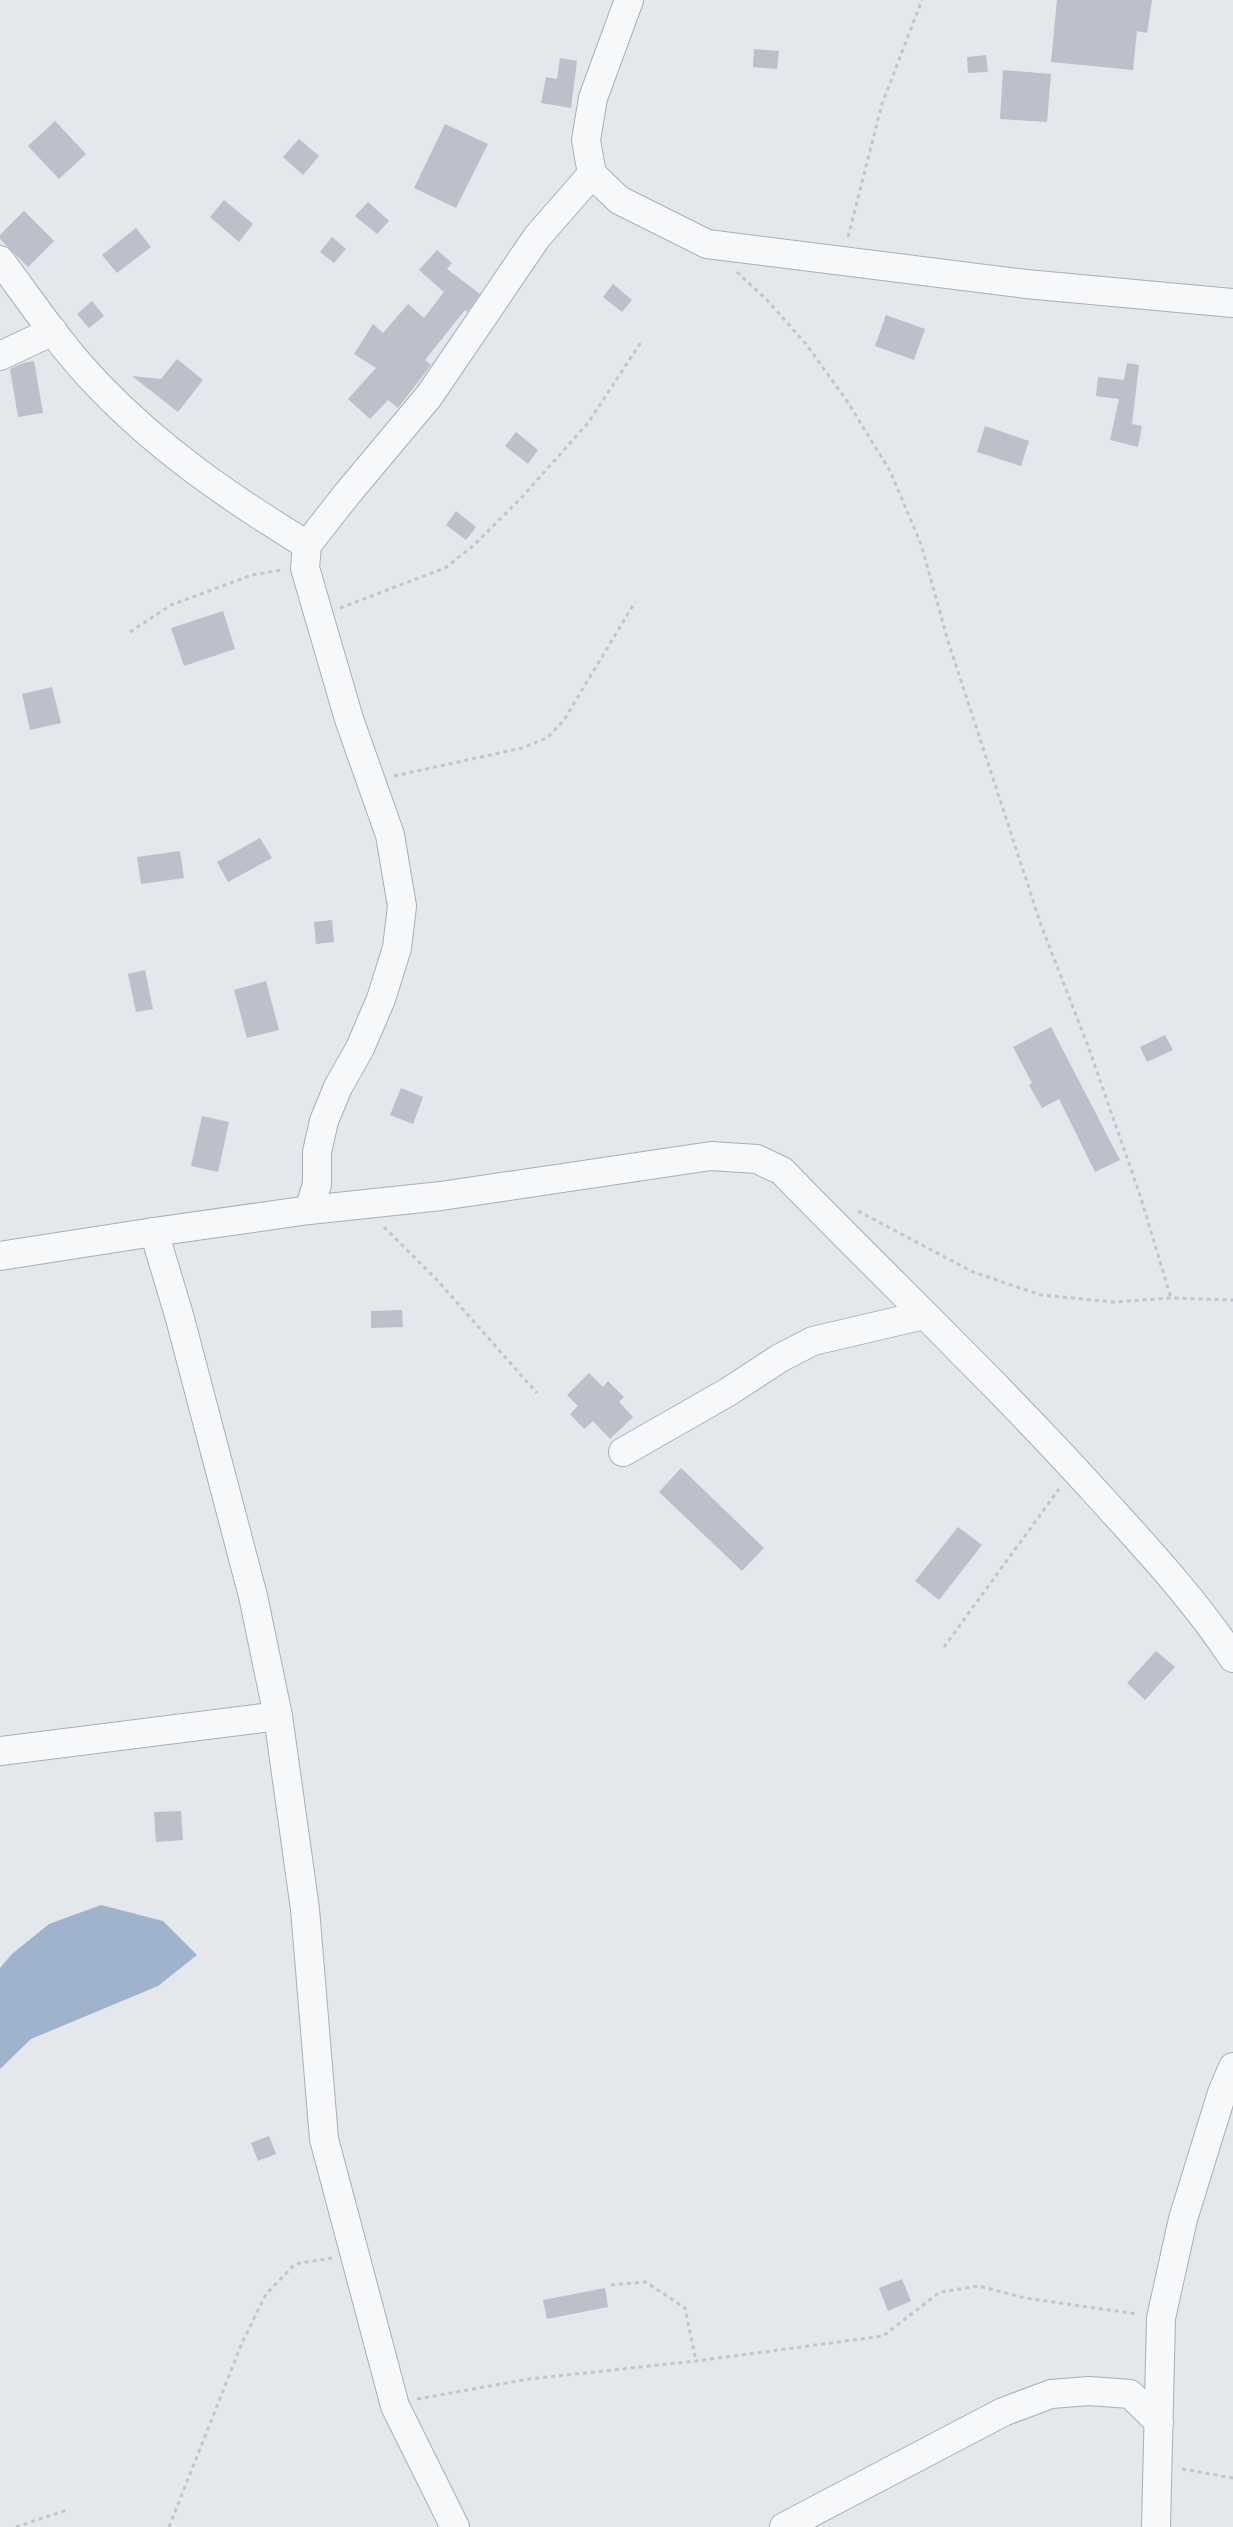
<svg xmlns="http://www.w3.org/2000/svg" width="1233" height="2527" font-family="'Nunito Sans',sans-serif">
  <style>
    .water { fill: #9fb4cc }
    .building { fill: #bbc0ca }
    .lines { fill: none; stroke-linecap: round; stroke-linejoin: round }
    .minor-casing { stroke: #a9aeb7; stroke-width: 30 }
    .path { stroke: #c2c5cb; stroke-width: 3; stroke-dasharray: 4 4; stroke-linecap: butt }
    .minor { stroke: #f7f8fa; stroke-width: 28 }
  </style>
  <rect width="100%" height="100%" fill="#e4e7ec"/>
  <!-- water -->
  <path class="water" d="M101,1905l62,16 34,34 -39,31 -127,53 -31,30v-101l12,-14 37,-30z"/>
  <!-- building -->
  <g class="building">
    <path d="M1057,0h95l-5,33 -10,-2 -4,39 -82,-8z"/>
    <path d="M754,49l25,2 -2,18 -24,-2z"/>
    <path d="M986,55l2,17 -20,1 -1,-16z"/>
    <path d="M560,58l17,3 -6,47 -30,-5 5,-26 11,2z"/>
    <path d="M1003,70l48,4 -4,48 -47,-3z"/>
    <path d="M55,121l31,33 -27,25 -31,-33z"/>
    <path d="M445,124l43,20 -32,64 -42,-20z"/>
    <path d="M299,139l20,17 -16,19 -20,-18z"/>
    <path d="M224,200l29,24 -14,18 -29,-25z"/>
    <path d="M368,202l21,19 -12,13 -22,-18z"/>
    <path d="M24,211l30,30 -26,26 -28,-28v-4z"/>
    <path d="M136,228l15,19 -34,26 -15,-18z"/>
    <path d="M332,237l14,12 -12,14 -14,-11z"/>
    <path d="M437,250l15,13 -5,6 33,25 -13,18 -2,-2 -40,50 6,5 -33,43 -10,-8 -18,19 -22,-20 28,-31 -22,-14 19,-30 10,9 25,-29 16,14 20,-26 -25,-22z"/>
    <path d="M613,284l19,16 -10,12 -19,-15z"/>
    <path d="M92,301l12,15 -15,12 -12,-14z"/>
    <path d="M886,315l39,14 -11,31 -39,-14z"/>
    <path d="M177,359l26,21 -25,32 -46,-36 29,3z"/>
    <path d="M34,361l9,52 -25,4 -8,-48 13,-6z"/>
    <path d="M1127,363l12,2 -7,59 10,2 -4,21 -28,-7 9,-41 -23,-3 2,-19 26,3z"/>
    <path d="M985,426l44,15 -8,25 -44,-14z"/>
    <path d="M516,432l22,18 -10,14 -23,-18z"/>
    <path d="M456,511l20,16 -10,13 -20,-15z"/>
    <path d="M223,611l12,38 -51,17 -13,-38z"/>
    <path d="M52,687l9,36 -31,7 -8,-36z"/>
    <path d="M260,838l12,20 -44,24 -11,-20z"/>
    <path d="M180,851l4,27 -43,6 -4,-27z"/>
    <path d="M332,920l2,22 -18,2 -2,-22z"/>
    <path d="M145,970l8,39 -17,3 -8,-38z"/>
    <path d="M266,981l13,49 -32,8 -13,-48z"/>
    <path d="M1051,1027l69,133 -25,12 -36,-73 -17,9 -13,-23 3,-2 -19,-36z"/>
    <path d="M1165,1035l8,15 -26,12 -7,-15z"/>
    <path d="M401,1088l22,9 -10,27 -23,-9z"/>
    <path d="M202,1116l27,6 -11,50 -27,-6z"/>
    <path d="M402,1310l1,17 -32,1v-17z"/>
    <path d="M589,1373l14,14 5,-6 16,16 -5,5 14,15 -23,22 -17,-18 -9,8 -14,-15 8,-8 -11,-11z"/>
    <path d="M681,1468l83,80 -22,23 -83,-79z"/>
    <path d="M958,1527l24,18 -43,55 -24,-19z"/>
    <path d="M1156,1651l19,16 -30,33 -18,-17z"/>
    <path d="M181,1811l2,29 -27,2 -2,-30z"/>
    <path d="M269,2136l7,18 -18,7 -7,-18z"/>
    <path d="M902,2279l9,22 -23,10 -9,-23z"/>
    <path d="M605,2288l3,19 -61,12 -4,-19z"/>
  </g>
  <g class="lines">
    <defs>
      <g id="minor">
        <path d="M629,0l-36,98 -7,42 6,34 27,26 88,44 319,40 207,19"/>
        <path d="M0,260c32,43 62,88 99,126 61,64 133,113 208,159"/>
        <path d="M0,356l53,-25"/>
        <path d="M309,1210l8,-26v-32l7,-31 14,-34 22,-39 21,-49 16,-51 5,-42 -12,-71 -41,-116 -44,-151 2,-23 40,-51 82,-98 108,-159 55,-63"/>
        <path d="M154,1232l25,83 74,281 25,120 27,193 19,230 71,267 60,121"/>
        <path d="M0,1256l154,-24 155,-22 132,-14 270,-40 46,3 25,12c106,109 217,214 319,327 46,51 94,102 132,160"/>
        <path d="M623,1452l105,-60 52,-34 33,-17 111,-26"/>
        <path d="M0,1751l278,-35"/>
        <path d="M784,2527l219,-115 48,-18 38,-3 41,3 29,28"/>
        <path d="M1156,2527l5,-209 22,-99 39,-126 11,-26"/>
      </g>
    </defs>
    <!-- minor casing -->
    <use href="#minor" class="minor-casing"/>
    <!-- path -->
    <g class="path">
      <path d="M848,237l34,-133 40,-104"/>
      <path d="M737,272l31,29 38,43 41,57 43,70 31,73 27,97 93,284 47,121 52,149 31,103"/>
      <path d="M340,608l105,-40 29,-23 48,-48 66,-74 53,-81"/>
      <path d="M130,632l41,-27 81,-30 30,-5"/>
      <path d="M394,776l128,-28 25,-10 17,-18 71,-118"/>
      <path d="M858,1211l115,61 68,23 73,7 57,-4 62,2"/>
      <path d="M384,1227l53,53 100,113"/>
      <path d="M944,1647l115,-158"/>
      <path d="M611,2285l35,-3 39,26 11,53"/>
      <path d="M417,2399l112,-20 167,-18 187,-25 57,-44 39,-6 46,12 112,16"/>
      <path d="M1182,2469l51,9"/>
      <path d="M16,2527l51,-17"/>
      <path d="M169,2527l73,-184 24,-49 29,-30 37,-6"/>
    </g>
    <!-- minor -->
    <use href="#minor" class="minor"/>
  </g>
</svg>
